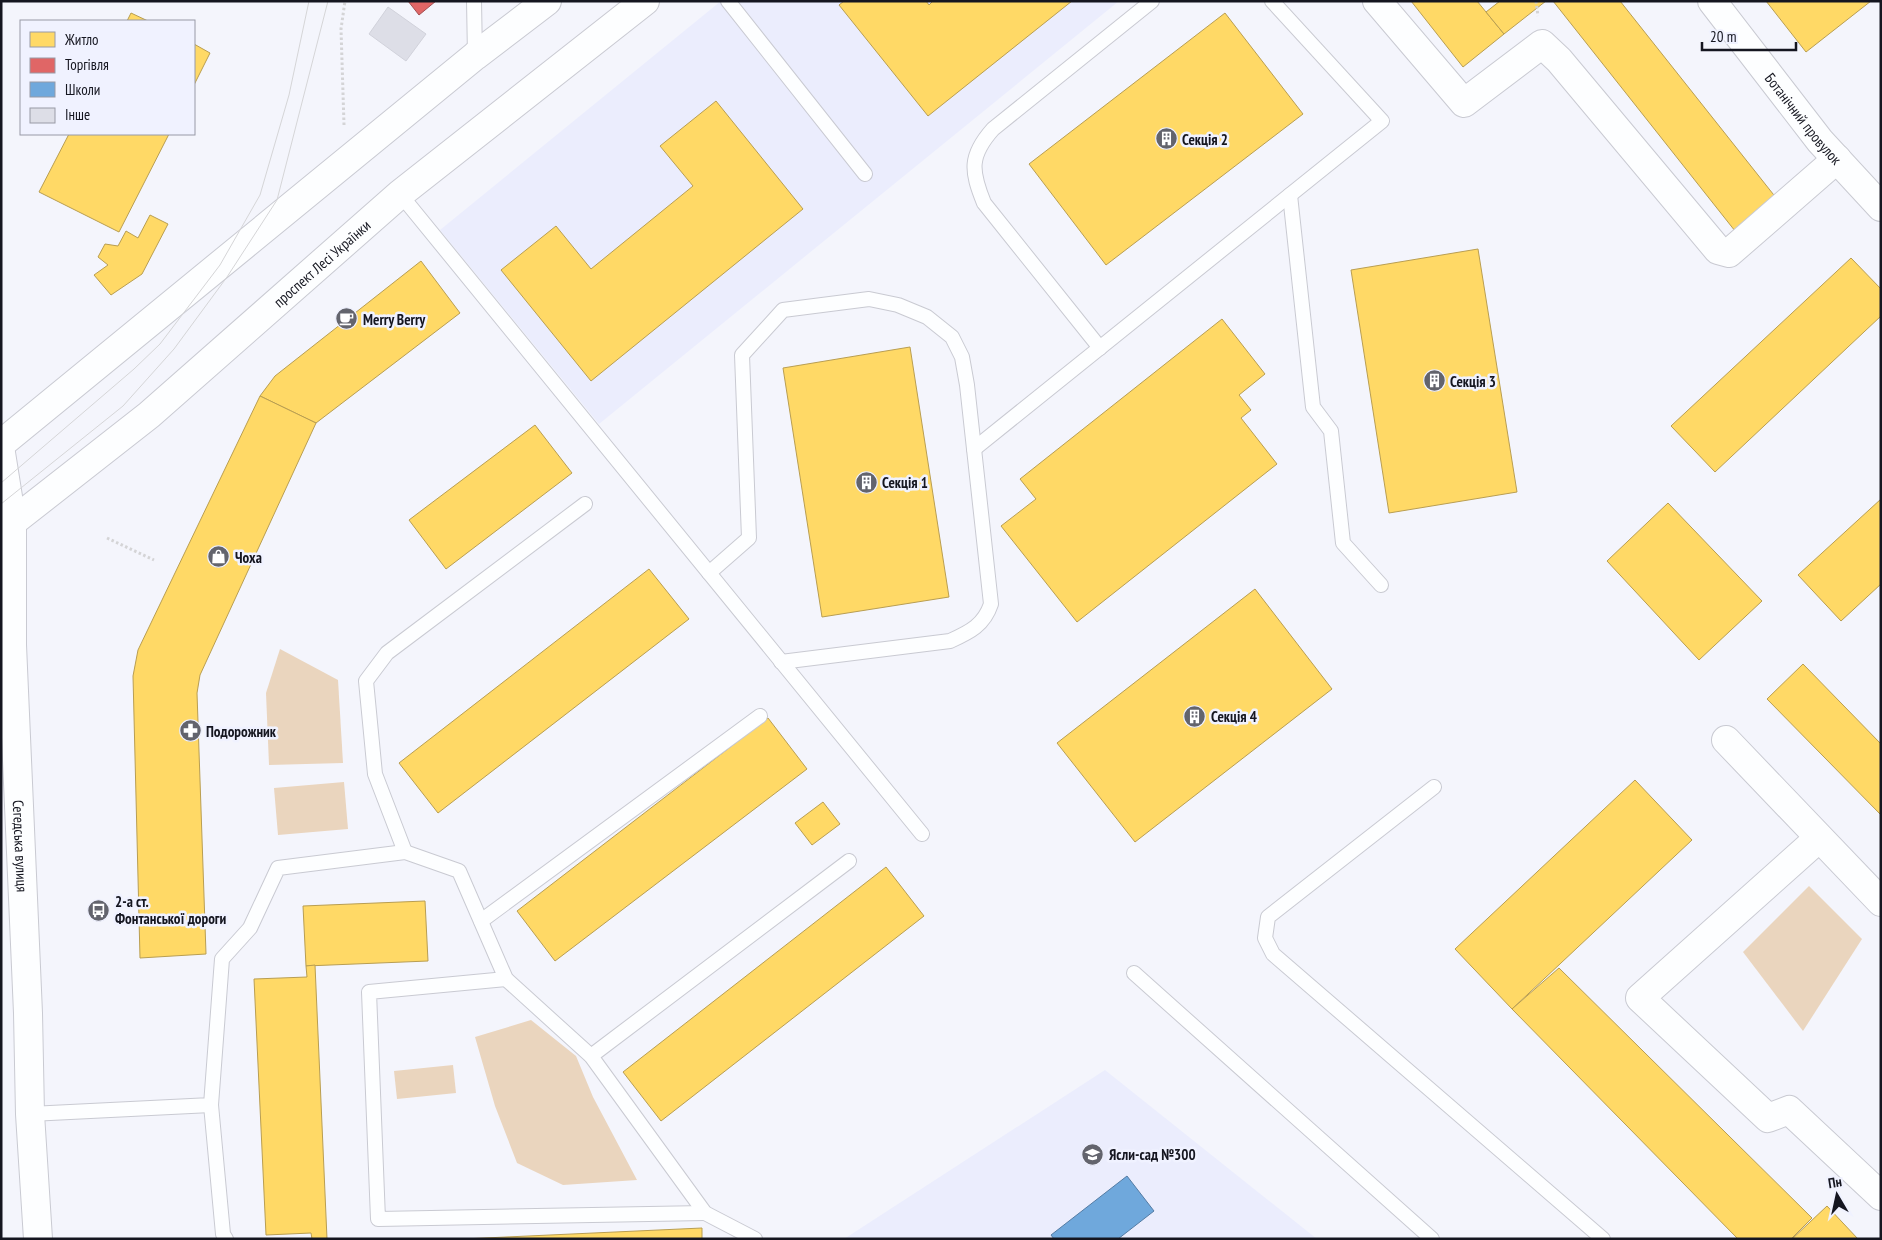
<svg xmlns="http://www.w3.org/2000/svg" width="1882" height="1240" font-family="'PT Sans Narrow',sans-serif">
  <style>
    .built { fill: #ebedfd }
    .green { fill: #ead5be }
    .homes { fill: #ffd966; stroke: #b99e51 }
    .shops { fill: #e06666; stroke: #a34e51 }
    .schools { fill: #6fa8dc; stroke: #547ca4 }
    .building { fill: #dddee7; stroke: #d1d2db }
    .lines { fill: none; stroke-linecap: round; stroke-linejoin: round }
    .service-casing { stroke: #c9cad2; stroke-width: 16 }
    .minor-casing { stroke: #c9cad2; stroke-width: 30 }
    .secondary-casing { stroke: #c9cad2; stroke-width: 30 }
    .path { stroke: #d4d4d6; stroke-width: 3; stroke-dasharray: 2.5 2.5; stroke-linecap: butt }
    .service { stroke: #fdfeff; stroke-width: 14 }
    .minor { stroke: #fdfeff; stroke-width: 28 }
    .secondary { stroke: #fdfeff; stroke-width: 28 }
    .tram { stroke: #d5d5d7; stroke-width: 1 }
    .labels { text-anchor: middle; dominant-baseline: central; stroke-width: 5; stroke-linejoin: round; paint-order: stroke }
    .street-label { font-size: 15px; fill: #151620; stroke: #f0f2ff }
    .poi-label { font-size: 15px; font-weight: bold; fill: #151620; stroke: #f0f2ff; text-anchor: start }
  </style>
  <rect width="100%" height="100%" fill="#f4f5fc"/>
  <!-- built -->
  <g class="built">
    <path d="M721,1h398l-520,423 -159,-194z"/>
    <path d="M1105,1070l212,169h-473z"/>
  </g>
  <!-- green -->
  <g class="green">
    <path d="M280,649l58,31 5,83 -74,2 -3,-72z"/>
    <path d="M344,782l4,47 -70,6 -4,-47z"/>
    <path d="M1809,886l53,53 -59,92 -60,-79z"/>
    <path d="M531,1020l45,36 17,41 44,83 -74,5 -46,-22 -22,-57 -20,-69z"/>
    <path d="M453,1065l3,28 -59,6 -3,-28z"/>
  </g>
  <!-- homes -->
  <g class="homes">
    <path d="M844,1h82l3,4 4,-4h139l-144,115 -89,-111z"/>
    <path d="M1411,1h66l27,33 -41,33z"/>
    <path d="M1500,1h46l-42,33 -18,-22z"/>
    <path d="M1553,1h67l161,203 -42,32z"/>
    <path d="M1766,1h105l-65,51z"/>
    <path d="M131,13l17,8h-21z"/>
    <path d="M1225,13l78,101 -197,151 -77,-101z"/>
    <path d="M194,44l16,9 -16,32z"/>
    <path d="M716,101l87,108 -212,172 -90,-111 55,-44 35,43 102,-83 -33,-40z"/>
    <path d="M69,134h100l-50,98 -80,-40z"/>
    <path d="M150,215l18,9 -26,50 -31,21 -17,-20 14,-10 -10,-8 7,-13 13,2 8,-15 12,7z"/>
    <path d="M1478,249l39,243 -128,21 -38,-243z"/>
    <path d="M1851,258l30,31v27l-166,156 -44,-46z"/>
    <path d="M421,261l39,52 -144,110 -56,-27 15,-20z"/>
    <path d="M1222,319l43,55 -26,21 12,15 -10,8 36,46 -200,158 -76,-96 35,-27 -16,-20z"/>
    <path d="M910,347l39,250 -127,20 -39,-249z"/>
    <path d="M260,396l56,27 -116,252 -3,18 9,261 -66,4 -7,-282 5,-26z"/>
    <path d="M535,425l37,48 -126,96 -37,-49z"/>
    <path d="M1881,499v85l-40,37 -43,-46z"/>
    <path d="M1668,503l94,98 -63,59 -92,-99z"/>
    <path d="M649,569l40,50 -251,194 -39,-50z"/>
    <path d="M1255,589l77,100 -197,153 -78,-99z"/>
    <path d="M1803,664l78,80v71l-114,-116z"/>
    <path d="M768,718l39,51 -252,192 -38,-50z"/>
    <path d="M1635,780l57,60 -180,169 -57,-60z"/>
    <path d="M823,802l17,22 -28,21 -17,-22z"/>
    <path d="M886,867l38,49 -263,205 -38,-49z"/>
    <path d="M425,901l3,60 -122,5 -3,-60z"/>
    <path d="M315,965l12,274h-15l-1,-6 -45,2 -12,-256 53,-2 -1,-11z"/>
    <path d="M1559,968l253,250 -21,21h-53l-226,-230z"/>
    <path d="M1827,1206l31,33h-66z"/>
    <path d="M702,1228v11h-239z"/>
  </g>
  <!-- shops -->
  <path class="shops" d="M408,1h28l-17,14z"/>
  <!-- schools -->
  <path class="schools" d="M1127,1176l27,35 -36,28h-64l-3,-4z"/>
  <!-- building -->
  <path class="building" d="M388,7l38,27 -20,27 -37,-27z"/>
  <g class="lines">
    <defs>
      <g id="service">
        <path d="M474,1l1,55"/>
        <path d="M728,1l137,173"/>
        <path d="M400,194l522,640"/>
        <path d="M1290,195l23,212 18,24 12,112 38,42"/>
        <path d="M1100,348l-116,-145c-13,-32 -15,-47 9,-74l159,-128"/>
        <path d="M974,449l408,-328 -110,-120"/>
        <path d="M709,573l40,-35 -7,-183 41,-45 86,-11 29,6 29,12 25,20 10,20 5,28 24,219c-7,21 -21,28 -41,37l-169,21"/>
        <path d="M1434,787l-166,130 -3,21 8,16 330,285"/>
        <path d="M405,852l-30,-78 -9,-93 21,-28 198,-149"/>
        <path d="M481,921l279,-205"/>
        <path d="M1134,973l298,266"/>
        <path d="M506,979l-137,13 9,227 327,-6"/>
        <path d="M591,1056l258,-195"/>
        <path d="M211,1105l12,129 3,5"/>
        <path d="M30,1114l181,-9 11,-146 28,-31 28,-60 127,-16 54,19 47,108 85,77 114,157 50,26"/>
      </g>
      <g id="minor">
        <path d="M1377,1l87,102 78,-59 17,16 159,190 11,3 108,-94"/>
        <path id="s1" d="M1712,1l108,140 61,66"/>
        <path d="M1726,740l155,162"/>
        <path d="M1819,838l-179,160 128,120 21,-8 92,86"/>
      </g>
      <g id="secondary">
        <path d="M1,444l474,-388 72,-55"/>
        <path id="s2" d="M1,453l11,69v123l16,368 2,101 8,125"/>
        <path id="s3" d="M1,531l148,-116 251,-221 245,-193"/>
      </g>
    </defs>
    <!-- service casing -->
    <use href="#service" class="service-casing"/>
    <!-- minor casing -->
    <use href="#minor" class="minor-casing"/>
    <!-- secondary casing -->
    <use href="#secondary" class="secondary-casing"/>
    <!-- path -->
    <g class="path">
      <path d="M1536,1l2,15"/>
      <path d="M344,125l-3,-96 4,-28"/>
      <path d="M107,538l47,22"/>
    </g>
    <!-- service -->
    <use href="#service" class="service"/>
    <!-- minor -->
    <use href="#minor" class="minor"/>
    <!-- secondary -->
    <use href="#secondary" class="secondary"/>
    <!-- tram -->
    <g class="tram">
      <path d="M1,483l133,-114 26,-25 60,-79 40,-70 29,-100 20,-94"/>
      <path d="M1,504l122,-98 51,-57 53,-72 50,-77 51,-199"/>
    </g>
  </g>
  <!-- icons -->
  <defs>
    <symbol id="building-disc" viewBox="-11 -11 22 22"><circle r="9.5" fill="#63646d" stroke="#f0f2ff"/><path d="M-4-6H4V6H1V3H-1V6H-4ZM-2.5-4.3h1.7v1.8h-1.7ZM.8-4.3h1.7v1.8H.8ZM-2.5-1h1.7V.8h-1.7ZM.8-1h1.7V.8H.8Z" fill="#fff"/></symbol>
    <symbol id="cafe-disc" viewBox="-11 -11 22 22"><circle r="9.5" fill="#63646d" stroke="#f0f2ff"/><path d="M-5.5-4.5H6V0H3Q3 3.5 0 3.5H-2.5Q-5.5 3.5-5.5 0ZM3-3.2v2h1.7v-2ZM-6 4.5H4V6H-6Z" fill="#fff"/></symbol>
    <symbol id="shop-disc" viewBox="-11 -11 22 22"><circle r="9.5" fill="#63646d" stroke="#f0f2ff"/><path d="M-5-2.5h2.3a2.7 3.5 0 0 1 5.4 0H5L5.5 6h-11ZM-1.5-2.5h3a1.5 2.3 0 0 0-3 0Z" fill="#fff"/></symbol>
    <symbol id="pharmacy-disc" viewBox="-11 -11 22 22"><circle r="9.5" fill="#63646d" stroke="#f0f2ff"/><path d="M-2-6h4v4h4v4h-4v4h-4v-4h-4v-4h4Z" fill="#fff"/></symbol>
    <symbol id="bus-disc" viewBox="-11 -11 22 22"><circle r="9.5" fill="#63646d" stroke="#f0f2ff"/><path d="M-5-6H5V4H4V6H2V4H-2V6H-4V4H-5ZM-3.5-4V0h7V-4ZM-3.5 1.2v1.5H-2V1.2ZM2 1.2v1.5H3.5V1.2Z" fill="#fff"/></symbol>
    <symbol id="school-disc" viewBox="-11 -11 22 22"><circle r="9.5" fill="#63646d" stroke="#f0f2ff"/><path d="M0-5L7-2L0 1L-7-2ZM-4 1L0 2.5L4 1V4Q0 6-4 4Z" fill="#fff"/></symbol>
  </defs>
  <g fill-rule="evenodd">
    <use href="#building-disc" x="1154" y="126" width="25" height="25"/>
    <use href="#cafe-disc" x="334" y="306" width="25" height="25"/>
    <use href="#building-disc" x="1422" y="368" width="25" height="25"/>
    <use href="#building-disc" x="854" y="470" width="25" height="25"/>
    <use href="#shop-disc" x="206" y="544" width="25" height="25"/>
    <use href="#building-disc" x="1182" y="704" width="25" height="25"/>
    <use href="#pharmacy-disc" x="178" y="718" width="25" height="25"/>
    <use href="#bus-disc" x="86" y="898" width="25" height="25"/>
    <use href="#school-disc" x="1080" y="1142" width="25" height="25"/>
  </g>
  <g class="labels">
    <!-- street labels -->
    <g class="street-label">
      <text stroke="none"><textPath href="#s1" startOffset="149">Ботанічний провулок</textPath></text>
      <text stroke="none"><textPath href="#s3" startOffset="418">проспект Лесі Українки</textPath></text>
      <text stroke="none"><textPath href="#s2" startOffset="394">Сегедська вулиця</textPath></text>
    </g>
    <!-- poi labels -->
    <g class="poi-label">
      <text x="1182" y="139">Секція 2</text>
      <text x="363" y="319">Merry Berry</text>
      <text x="1450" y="381">Секція 3</text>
      <text x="882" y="482">Секція 1</text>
      <text x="235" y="557">Чоха</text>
      <text x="1211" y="716">Секція 4</text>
      <text x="206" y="731">Подорожник</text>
      <text x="115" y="901">2-а ст.<tspan x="115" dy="17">Фонтанської дороги</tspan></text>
      <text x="1109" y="1154">Ясли-сад №300</text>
    </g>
  </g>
  <!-- border -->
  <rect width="1882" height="1240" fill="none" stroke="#151620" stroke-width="5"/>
  <!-- legend -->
  <rect x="20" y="20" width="175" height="115" fill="#f0f2ff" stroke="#989aa6"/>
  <rect x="30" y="32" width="25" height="15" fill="#ffd966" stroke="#989aa6"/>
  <text x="65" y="45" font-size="15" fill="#151620">Житло</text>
  <rect x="30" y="58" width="25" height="15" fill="#e06666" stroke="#989aa6"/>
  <text x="65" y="70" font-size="15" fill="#151620">Торгівля</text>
  <rect x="30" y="82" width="25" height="15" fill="#6fa8dc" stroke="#989aa6"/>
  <text x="65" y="95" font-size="15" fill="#151620">Школи</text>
  <rect x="30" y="108" width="25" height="15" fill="#dddee7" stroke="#989aa6"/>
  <text x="65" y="120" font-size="15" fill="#151620">Інше</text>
  <!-- north arrow -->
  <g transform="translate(1837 1195) rotate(351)" stroke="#f0f2ff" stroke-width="4" paint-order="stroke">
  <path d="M0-4L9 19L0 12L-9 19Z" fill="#151620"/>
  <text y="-8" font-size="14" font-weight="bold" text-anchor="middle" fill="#151620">Пн</text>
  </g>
  <!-- scale -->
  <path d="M1702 42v8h94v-8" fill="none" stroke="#151620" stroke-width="2.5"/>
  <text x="1710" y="42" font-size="15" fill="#151620" stroke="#f0f2ff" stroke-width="4" paint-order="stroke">20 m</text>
</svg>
